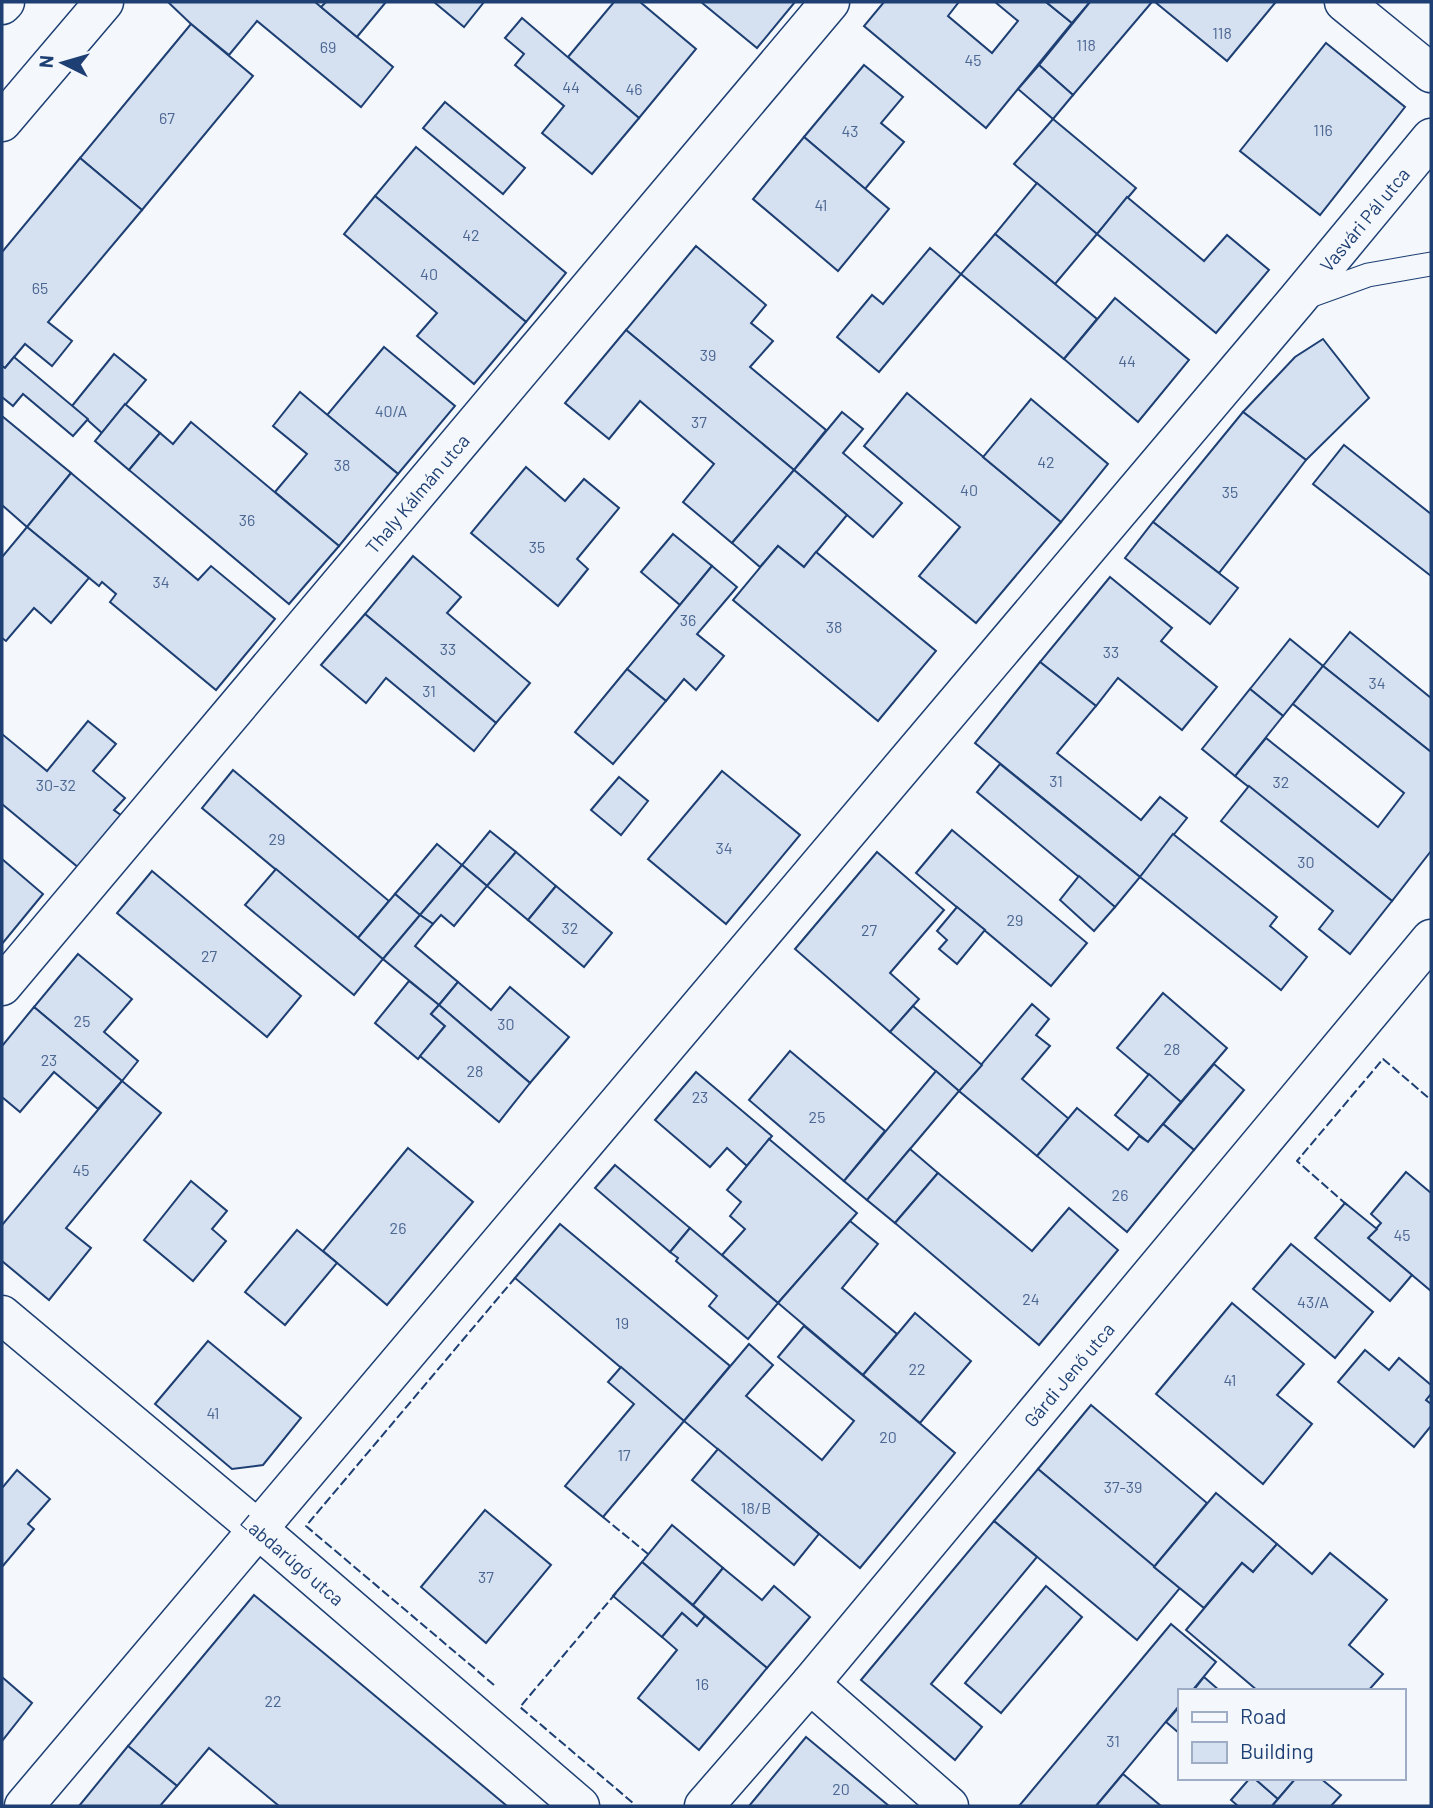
<svg xmlns="http://www.w3.org/2000/svg" width="1433" height="1808" font-family="Barlow,sans-serif">
  <style>
    .building { fill: #d5e0f0; stroke: #1d3f73; stroke-width: 2 }
    .lines { fill: none; stroke-linecap: round; stroke-linejoin: round }
    .service-casing { stroke: #1d3f73; stroke-width: 25 }
    .minor-casing { stroke: #1d3f73; stroke-width: 41 }
    .tertiary-casing { stroke: #1d3f73; stroke-width: 41 }
    .service { stroke: #f4f7fb; stroke-width: 23 }
    .minor { stroke: #f4f7fb; stroke-width: 38 }
    .tertiary { stroke: #f4f7fb; stroke-width: 38 }
    .fence { stroke: #1d3f73; stroke-width: 2; stroke-dasharray: 9 3.5; stroke-linecap: butt }
    .labels { text-anchor: middle; dominant-baseline: central; stroke-width: 5; stroke-linejoin: round; paint-order: stroke }
    .number-label { font-size: 16px; fill: #4b6792 }
    .street-label { font-size: 19px; fill: #1d3f73; stroke: #f4f7fb }
  </style>
  <rect width="100%" height="100%" fill="#f4f7fb"/>
  <!-- building -->
  <g class="building">
    <path d="M170,2h145l78,65 -32,40 -104,-86 -28,34 -38,-31 -22,-21z"/>
    <path d="M326,2h60l-29,35 -36,-30z"/>
    <path d="M434,2h50l-20,25z"/>
    <path d="M614,2h26l56,47 -57,69 -71,-61z"/>
    <path d="M701,2h94l-38,46z"/>
    <path d="M884,2h73l1,1 -10,13 44,37 26,-32 -23,-19h51l26,21 -86,105 -122,-102z"/>
    <path d="M1046,2h44l-18,21z"/>
    <path d="M1090,2h62l-79,93 -34,-30z"/>
    <path d="M1155,2h118l2,1 -48,58z"/>
    <path d="M522,18l117,100 -47,56 -50,-41 22,-27 -49,-41 9,-11 -19,-16z"/>
    <path d="M191,24l62,52 -111,134 -62,-52z"/>
    <path d="M1326,43l79,64 -85,108 -80,-64z"/>
    <path d="M864,65l39,32 -22,26 23,19 -39,47 -61,-52z"/>
    <path d="M1039,65l34,30 -20,24 -35,-30z"/>
    <path d="M445,102l80,66 -22,26 -80,-66z"/>
    <path d="M1053,119l83,69 -39,46 -83,-70z"/>
    <path d="M804,137l85,72 -51,62 -85,-72z"/>
    <path d="M416,147l150,126 -40,49 -151,-126z"/>
    <path d="M80,158l62,52 -94,112 24,19 -20,25 -27,-22 -20,24 -3,-2v-114z"/>
    <path d="M1037,183l60,51 -42,50 -60,-50z"/>
    <path d="M375,196l151,126 -52,62 -57,-48 20,-23 -93,-79z"/>
    <path d="M1127,197l77,64 23,-26 42,35 -53,63 -119,-99z"/>
    <path d="M995,234l102,85 -33,40 -103,-85z"/>
    <path d="M696,246l70,59 -15,18 22,18 -23,26 76,63 -32,40 -168,-140z"/>
    <path d="M930,248l31,26 -82,98 -42,-35 35,-42 11,9z"/>
    <path d="M1115,298l74,62 -51,62 -74,-63z"/>
    <path d="M626,330l168,140 -62,73 -49,-41 31,-38 -74,-63 -31,38 -44,-36z"/>
    <path d="M1323,339l46,59 -63,62 -63,-48 52,-55z"/>
    <path d="M384,347l71,59 -57,68 -71,-59z"/>
    <path d="M114,354l32,26 -44,53 -30,-27z"/>
    <path d="M14,357l74,62 -15,17 -50,-42 -10,12 -11,-9v-31l3,2z"/>
    <path d="M300,392l98,82 -59,72 -64,-54 32,-38 -34,-28z"/>
    <path d="M907,393l154,129 -85,101 -57,-47 41,-49 -96,-81z"/>
    <path d="M1031,399l77,65 -47,58 -78,-65z"/>
    <path d="M125,404l35,29 -31,37 -34,-29z"/>
    <path d="M842,412l21,17 -20,24 59,50 -29,34 -79,-67z"/>
    <path d="M1243,412l63,48 -87,113 -66,-51z"/>
    <path d="M2,416l69,57 -44,54 -25,-22z"/>
    <path d="M191,422l148,124 -50,58 -160,-134 31,-37 13,11z"/>
    <path d="M1344,445l87,69v62l-118,-92z"/>
    <path d="M526,467l39,34 19,-22 35,29 -42,51 11,10 -30,37 -87,-73z"/>
    <path d="M794,470l53,45 -43,52 -26,-21 -18,21 -28,-24z"/>
    <path d="M71,473l127,107 13,-14 64,53 -59,71 -106,-88 6,-8 -14,-12 -3,4 -72,-59z"/>
    <path d="M1153,522l85,66 -28,36 -85,-66z"/>
    <path d="M27,527l62,51 -38,45 -17,-15 -28,33 -4,-3v-81z"/>
    <path d="M673,534l39,32 -32,39 -39,-33z"/>
    <path d="M778,546l26,21 12,-15 120,99 -58,70 -145,-121z"/>
    <path d="M413,556l48,41 -14,16 83,70 -34,40 -131,-109z"/>
    <path d="M712,566l25,21 -40,47 27,22 -28,34 -12,-11 -18,22 -39,-32z"/>
    <path d="M1110,577l62,51 -11,13 56,46 -35,43 -64,-52 -22,28 -56,-44z"/>
    <path d="M365,614l131,109 -22,28 -88,-73 -20,25 -45,-38z"/>
    <path d="M1350,632l81,66v54l-108,-86z"/>
    <path d="M1290,639l33,27 -40,50 -33,-27z"/>
    <path d="M1040,662l56,44 -39,47 84,67 19,-23 27,21 -47,59 -165,-134z"/>
    <path d="M1323,666l108,86v99l-39,50 -157,-125 31,-38 112,89 26,-34 -111,-89z"/>
    <path d="M627,669l39,32 -53,63 -38,-32z"/>
    <path d="M1250,689l33,27 -48,60 -33,-27z"/>
    <path d="M88,721l28,23 -23,27 32,27 -11,12 8,6 -43,52 -77,-64v-70l45,37z"/>
    <path d="M1000,764l140,113 -25,30 -138,-115z"/>
    <path d="M233,770l156,131 -31,37 -156,-130z"/>
    <path d="M722,771l78,64 -74,89 -78,-65z"/>
    <path d="M619,777l29,24 -27,34 -30,-25z"/>
    <path d="M1249,786l143,115 -42,53 -31,-25 14,-18 -112,-90z"/>
    <path d="M952,830l135,113 -36,43 -135,-113z"/>
    <path d="M490,831l26,21 -29,34 -25,-21z"/>
    <path d="M1173,834l104,83 -7,9 37,31 -26,33 -141,-113z"/>
    <path d="M437,844l25,21 -42,50 -25,-21z"/>
    <path d="M516,852l40,34 -28,34 -41,-34z"/>
    <path d="M877,852l67,58 -54,63 29,26 -29,33 -95,-83z"/>
    <path d="M2,859l41,35 -41,50z"/>
    <path d="M462,865l25,21 -33,40 -13,-11 -8,9 -13,-9z"/>
    <path d="M276,869l107,90 -29,36 -109,-90z"/>
    <path d="M152,871l149,125 -34,41 -150,-124z"/>
    <path d="M1079,876l36,31 -21,24 -34,-31z"/>
    <path d="M556,886l56,47 -28,34 -56,-47z"/>
    <path d="M395,894l25,21 -37,44 -25,-21z"/>
    <path d="M957,907l28,23 -28,34 -18,-15 8,-9 -10,-9z"/>
    <path d="M420,915l13,9 -18,22 43,36 -19,23 -56,-46z"/>
    <path d="M78,954l54,45 -28,33 34,29 -16,20 -88,-74z"/>
    <path d="M409,981l30,24 -8,9 14,12 -27,33 -43,-36z"/>
    <path d="M458,982l33,28 19,-23 59,50 -39,46 -91,-78z"/>
    <path d="M1163,993l64,55 -46,54 -64,-54z"/>
    <path d="M1032,1004l17,15 -13,16 14,11 -28,33 47,40 -32,37 -78,-65z"/>
    <path d="M439,1005l91,78 -31,39 -79,-66 25,-30 -14,-12z"/>
    <path d="M913,1006l69,59 -23,26 -69,-59z"/>
    <path d="M34,1007l88,74 -24,28 -44,-37 -34,40 -18,-15v-51z"/>
    <path d="M790,1051l95,80 -41,50 -95,-81z"/>
    <path d="M1214,1064l30,26 -50,60 -31,-26z"/>
    <path d="M936,1071l23,20 -92,109 -23,-19z"/>
    <path d="M696,1072l76,64 -25,30 -20,-18 -17,19 -55,-47z"/>
    <path d="M1149,1074l32,28 -33,40 -33,-27z"/>
    <path d="M122,1081l39,32 -95,115 25,20 -42,52 -47,-39v-36z"/>
    <path d="M1077,1108l51,42 11,-14 9,6 15,-18 31,26 -67,82 -90,-76z"/>
    <path d="M769,1139l88,74 -79,90 -56,-48 23,-26 -15,-13 11,-14 -14,-12z"/>
    <path d="M408,1148l65,54 -86,103 -64,-54z"/>
    <path d="M910,1149l28,24 -43,50 -28,-23z"/>
    <path d="M615,1165l75,63 -20,24 -75,-64z"/>
    <path d="M1406,1172l25,21v98l-63,-53 13,-15 -10,-9z"/>
    <path d="M938,1173l94,78 37,-43 49,42 -79,95 -144,-122z"/>
    <path d="M191,1181l36,30 -15,18 14,12 -33,40 -49,-41z"/>
    <path d="M1345,1203l32,26 -9,9 44,37 -22,26 -75,-63z"/>
    <path d="M850,1221l28,23 -36,44 55,46 -34,41 -85,-72z"/>
    <path d="M560,1224l170,142 -46,55 -169,-143z"/>
    <path d="M690,1228l88,75 -30,36 -39,-33 8,-10 -41,-35 2,-3 -8,-6z"/>
    <path d="M297,1230l40,33 -52,62 -40,-33z"/>
    <path d="M1291,1244l82,68 -38,46 -82,-69z"/>
    <path d="M1232,1303l72,61 -27,31 35,29 -49,60 -107,-90z"/>
    <path d="M915,1313l56,48 -51,62 -57,-48z"/>
    <path d="M804,1326l151,127 -95,115 -176,-147 65,-77 24,21 -27,31 76,64 32,-39 -76,-64z"/>
    <path d="M208,1341l93,77 -38,47 -31,4 -77,-65z"/>
    <path d="M1365,1350l24,20 10,-12 32,27v9l-5,6 5,4v22l-17,21 -76,-65z"/>
    <path d="M621,1367l63,54 -81,96 -38,-31 69,-82 -26,-22z"/>
    <path d="M1091,1405l116,98 -53,64 -116,-98z"/>
    <path d="M718,1449l101,85 -25,31 -102,-85z"/>
    <path d="M1038,1469l142,119 -43,52 -143,-119z"/>
    <path d="M17,1470l33,29 -22,25 6,5 -32,38v-79z"/>
    <path d="M1216,1493l61,51 -24,28 -11,-9 -38,45 -50,-41z"/>
    <path d="M485,1510l66,55 -65,78 -65,-56z"/>
    <path d="M994,1521l43,36 -106,127 51,43 -27,33 -94,-80z"/>
    <path d="M672,1525l51,43 -30,37 -51,-43z"/>
    <path d="M1277,1544l35,30 18,-21 57,47 -38,45 34,29 -15,17h-110l-72,-61 56,-67 11,9z"/>
    <path d="M642,1562l63,54 -8,10 -15,-13 -20,24 -49,-41z"/>
    <path d="M723,1568l39,32 12,-14 36,31 -43,51 -74,-63z"/>
    <path d="M1046,1586l36,31 -81,96 -36,-30z"/>
    <path d="M254,1595l71,59 182,152h-228l-70,-58 -32,38 -49,-40z"/>
    <path d="M682,1613l15,13 8,-10 62,52 -68,82 -61,-52 39,-48 -15,-13z"/>
    <path d="M1171,1624l45,38 -24,29h-13v15l-83,100h-77z"/>
    <path d="M2,1677l30,26 -30,38z"/>
    <path d="M1204,1677l16,14h-27z"/>
    <path d="M1179,1707v26l-13,-11z"/>
    <path d="M806,1737l83,69h-140z"/>
    <path d="M128,1746l49,40 -17,20h-81z"/>
    <path d="M1123,1774l38,32h-65z"/>
    <path d="M1250,1778h4l24,21 -6,7h-34l-7,-6z"/>
    <path d="M1254,1778h42l-18,21z"/>
    <path d="M1296,1778h24l21,17 -10,11h-59z"/>
  </g>
  <g class="lines">
    <defs>
      <path id="service" d="M1304,298l64,-23 63,-11"/>
      <g id="minor">
        <path id="s1" d="M2,986l828,-984"/>
        <path id="s2" d="M2,1315l277,232 301,259"/>
        <path d="M810,1684l139,122"/>
        <path id="s3" d="M24,1806l1273,-1506 134,-162"/>
        <path id="s4" d="M704,1806l106,-122 621,-745"/>
      </g>
      <g id="tertiary">
        <path d="M1344,2l87,71"/>
        <path d="M2,5l3,-3"/>
        <path d="M2,122l102,-120"/>
      </g>
    </defs>
    <!-- service casing -->
    <use href="#service" class="service-casing"/>
    <!-- minor casing -->
    <use href="#minor" class="minor-casing"/>
    <!-- tertiary casing -->
    <use href="#tertiary" class="tertiary-casing"/>
    <!-- service -->
    <use href="#service" class="service"/>
    <!-- minor -->
    <use href="#minor" class="minor"/>
    <!-- tertiary -->
    <use href="#tertiary" class="tertiary"/>
    <!-- fence -->
    <g class="fence">
      <path d="M1347,1205l-50,-44 86,-102 48,41"/>
      <path d="M603,1517l45,37 -3,4"/>
      <path d="M616,1593l-96,114 113,96"/>
      <path d="M494,1685l-188,-159 209,-248"/>
    </g>
  </g>
  <g class="labels">
    <!-- number labels -->
    <g class="number-label">
      <text x="1222" y="32">118</text>
      <text x="1086" y="44">118</text>
      <text x="328" y="46">69</text>
      <text x="973" y="59">45</text>
      <text x="571" y="86">44</text>
      <text x="634" y="88">46</text>
      <text x="167" y="117">67</text>
      <text x="1323" y="129">116</text>
      <text x="850" y="130">43</text>
      <text x="821" y="204">41</text>
      <text x="471" y="234">42</text>
      <text x="429" y="273">40</text>
      <text x="40" y="287">65</text>
      <text x="708" y="354">39</text>
      <text x="1127" y="360">44</text>
      <text x="391" y="410">40/A</text>
      <text x="699" y="421">37</text>
      <text x="1046" y="461">42</text>
      <text x="342" y="464">38</text>
      <text x="969" y="489">40</text>
      <text x="1230" y="491">35</text>
      <text x="247" y="519">36</text>
      <text x="537" y="546">35</text>
      <text x="161" y="581">34</text>
      <text x="688" y="619">36</text>
      <text x="834" y="626">38</text>
      <text x="448" y="648">33</text>
      <text x="1111" y="651">33</text>
      <text x="1377" y="682">34</text>
      <text x="429" y="690">31</text>
      <text x="1056" y="780">31</text>
      <text x="1281" y="781">32</text>
      <text x="56" y="784">30-32</text>
      <text x="277" y="838">29</text>
      <text x="724" y="847">34</text>
      <text x="1306" y="861">30</text>
      <text x="1015" y="919">29</text>
      <text x="570" y="927">32</text>
      <text x="869" y="929">27</text>
      <text x="209" y="955">27</text>
      <text x="82" y="1020">25</text>
      <text x="506" y="1023">30</text>
      <text x="1172" y="1048">28</text>
      <text x="49" y="1059">23</text>
      <text x="475" y="1070">28</text>
      <text x="700" y="1096">23</text>
      <text x="817" y="1116">25</text>
      <text x="81" y="1169">45</text>
      <text x="1120" y="1194">26</text>
      <text x="398" y="1227">26</text>
      <text x="1402" y="1234">45</text>
      <text x="1031" y="1298">24</text>
      <text x="1313" y="1301">43/A</text>
      <text x="622" y="1322">19</text>
      <text x="917" y="1368">22</text>
      <text x="1230" y="1379">41</text>
      <text x="213" y="1412">41</text>
      <text x="888" y="1436">20</text>
      <text x="624" y="1454">17</text>
      <text x="1123" y="1486">37-39</text>
      <text x="756" y="1507">18/B</text>
      <text x="486" y="1576">37</text>
      <text x="702" y="1683">16</text>
      <text x="273" y="1700">22</text>
      <text x="1113" y="1740">31</text>
      <text x="841" y="1788">20</text>
    </g>
    <!-- street labels -->
    <g class="street-label">
      <text stroke="none"><textPath href="#s3" startOffset="2077">Vasvári Pál utca</textPath></text>
      <text stroke="none"><textPath href="#s1" startOffset="644">Thaly Kálmán utca</textPath></text>
      <text stroke="none"><textPath href="#s4" startOffset="565">Gárdi Jenő utca</textPath></text>
      <text stroke="none"><textPath href="#s2" startOffset="380">Labdarúgó utca</textPath></text>
    </g>
  </g>
  <!-- border -->
  <rect width="1433" height="1808" fill="none" stroke="#1d3f73" stroke-width="7"/>
  <!-- legend -->
  <rect x="1178" y="1689" width="228" height="91" fill="#f4f7fb" stroke="#9eadc5" stroke-width="2"/>
  <rect x="1192" y="1712" width="35" height="10" fill="#f4f7fb" stroke="#9eadc5" stroke-width="2"/>
  <text x="1240" y="1724" font-size="21" fill="#1d3f73">Road</text>
  <rect x="1192" y="1742" width="35" height="21" fill="#d5e0f0" stroke="#9eadc5" stroke-width="2"/>
  <text x="1240" y="1759" font-size="21" fill="#1d3f73">Building</text>
  <!-- north arrow -->
  <g transform="translate(63 63) rotate(275)" stroke="#f4f7fb" stroke-width="5" paint-order="stroke">
  <path d="M0-5L12 26L0 18L-12 26Z" fill="#1d3f73"/>
  <text y="-10" font-size="19" font-weight="bold" text-anchor="middle" fill="#1d3f73">N</text>
  </g>
</svg>
